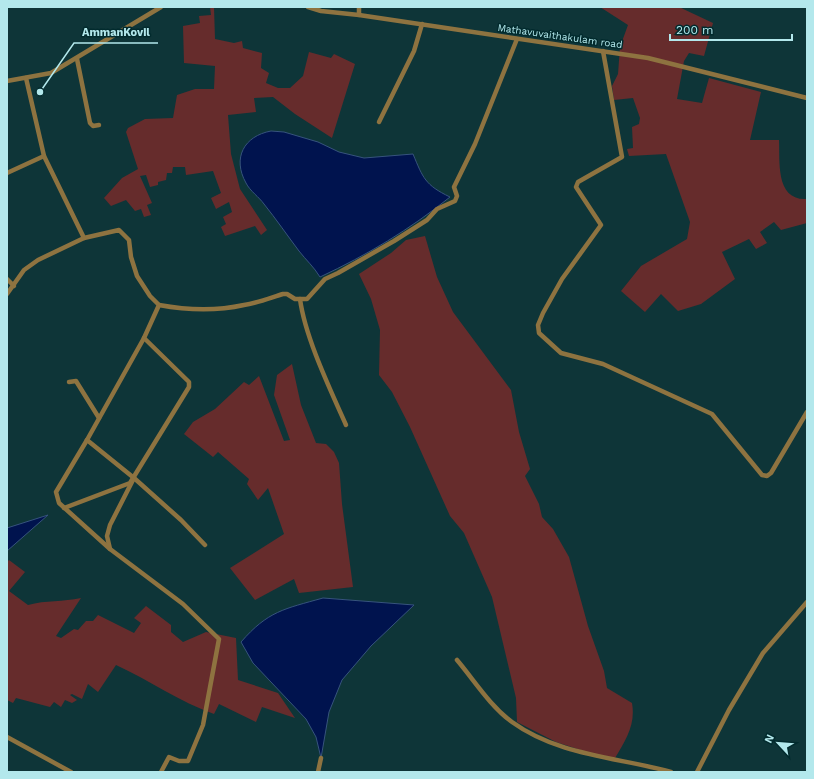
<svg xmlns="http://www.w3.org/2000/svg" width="814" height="779" font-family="'Work Sans',sans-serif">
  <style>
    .green { fill: #662c2c }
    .water { fill: #00134e; stroke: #36537d }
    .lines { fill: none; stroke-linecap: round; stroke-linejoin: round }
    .minor { stroke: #8e7340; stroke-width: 4.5 }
    .labels { text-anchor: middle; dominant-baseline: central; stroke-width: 3; stroke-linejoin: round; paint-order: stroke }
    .street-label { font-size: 10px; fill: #b3e8ec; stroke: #022b2e }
    .leader { fill: none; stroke: #b3e8ec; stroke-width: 1.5 }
    .callout-dot { fill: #b3e8ec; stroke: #022b2e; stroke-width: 1.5 }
    .callout-label { font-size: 11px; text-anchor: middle; font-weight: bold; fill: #b3e8ec; stroke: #022b2e; stroke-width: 3; stroke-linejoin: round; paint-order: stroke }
  </style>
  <rect width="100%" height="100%" fill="#0e3538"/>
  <!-- green -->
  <g class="green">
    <path d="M210,7h4l1,32 19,4 8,-2 1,7 19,5 -1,15 8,5 -3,10 12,5h12l13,-12 6,-24 22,6 3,-4 21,10 -23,74 -37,-24 -22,-17 -19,1 2,14 -28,3 3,39 9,35 27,41 -6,5 -6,-9 -30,10 -4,-9 5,-3 -3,-7 9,-5 -3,-10 -13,7 -5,-11 10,-5 -8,-22 -27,4 -1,-8h-12l-1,6h-5l-1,7 -8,2v3l-8,2 -4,-12 -6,1 12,27 -5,2 4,10 -7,2 -3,-8 -6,2 -9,-11 -15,6 -7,-8 18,-20 16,-9 -12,-37 2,-4 17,-9 28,-1 4,-23 18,-6h19l1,-23 -31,-3 -1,-37 17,-3 -1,-7 12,-1z"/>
    <path d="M600,7h79l34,16 -9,33 -15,-3 -5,8 -7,38 25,4 7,-25 52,14 -11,48h29c1,21 -4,61 28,59v24l-26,7 -7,-8 -14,10 7,11 -11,6 -7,-10 -27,13 13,27 -34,25 -23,7 -17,-17 -16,18 -24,-21 20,-25 46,-27 3,-17 -24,-68 -37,2 -2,-7 6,-1 -1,-21 7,-3 1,-6 -7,-20 -19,2 -2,-14 6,-12 2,-27 8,-22z"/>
    <path d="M425,236l12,41 16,35 58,78 8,42 11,37 -5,7 14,28 3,13 11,12 16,28 19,69 16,45 3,17 25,15c4,22 -7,38 -17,55l-22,-4 -37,-12 -39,-20 -1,-24 -24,-101 -28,-64 -14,-17 -40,-89 -18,-35 -13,-17 1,-45 -9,-31 -12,-25 32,-21 15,-13z"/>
    <path d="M292,364l9,41 15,38 10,1 8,8 5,11 3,41 11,83 -54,6 -5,-14 -39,21 -25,-32 54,-34 -16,-46 -10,12 -11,-16 2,-5 -31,-27 -5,5 -29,-23 9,-12 22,-13 29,-27 5,3 10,-9 25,65 6,-1 -16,-45 3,-20z"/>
    <path d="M9,560l16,12 -16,19 19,14c18,-5 35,-3 53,-7l-25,38 5,2 13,-9 4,1 8,-9h7l5,-6 36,18 7,-10 -7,-5 12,-12 25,19v7l12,10 23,-10 30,6 2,42 40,13 17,25 -33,-11 -6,15 -37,-18 -5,10c-34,-12 -65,-34 -98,-49l-18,27 -10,-8 -6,15 -10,-5 -2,1 7,5 -5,3 -7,-3 -4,7 -7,-5 -4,5 -34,-9 -3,5 -6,-3v-138z"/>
  </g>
  <!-- water -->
  <g class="water">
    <path d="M271,131l13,1 34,10 21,10 25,6 49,-4c10,24 12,31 37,43 -41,33 -83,58 -130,80 -6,-10 -14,-17 -21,-26 -12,-16 -23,-32 -35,-47 -5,-7 -14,-13 -18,-21 -14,-25 -2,-47 25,-52z"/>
    <path d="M48,515l-41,36v-23z"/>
    <path d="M323,598l91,7 -43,41 -29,34 -13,32 -8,46 -5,-21 -10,-18 -53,-56 -12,-21c27,-31 43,-33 82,-44z"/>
  </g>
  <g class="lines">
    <!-- minor -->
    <g class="minor">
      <path d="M308,7l13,4 38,4 289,43 159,40"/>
      <path d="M359,7v8"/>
      <path d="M603,51l19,106 -44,25 -2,5 25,38 -39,54 -19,34 -5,12 1,8 22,20 42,11 109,50 50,61 5,1 4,-3 36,-61"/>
      <path d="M77,59l13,64 3,3 6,-1"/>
      <path d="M7,81l44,-8 110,-66"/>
      <path d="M379,122l35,-71 8,-27"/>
      <path d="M7,173l37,-17"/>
      <path d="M84,238l35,-8 10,10 2,17 6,19 13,20 9,9 -15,33 -57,102 -31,52 3,11 51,46 73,55 36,35 -16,86 -15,36h-9l-10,-4 -8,15"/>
      <path d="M7,279l7,7"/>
      <path d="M7,294l17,-24 14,-10 46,-22 -40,-82 -18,-78"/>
      <path d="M300,299c5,38 30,90 46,126"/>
      <path d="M159,305c27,5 58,6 85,0 13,-2 26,-7 39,-11h4l8,5h12l18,-20 13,-6 56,-32 33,-21 10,-11 18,-8 2,-5 -3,-9 21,-43 42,-105"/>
      <path d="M69,382l7,-1 23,37"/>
      <path d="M87,440l47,38 -24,47 -3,11 3,13"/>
      <path d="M134,478l47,42 24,25"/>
      <path d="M64,508l66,-25 59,-96v-5l-45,-44"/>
      <path d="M457,660c17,20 33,46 55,62 47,34 105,35 159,50"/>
      <path d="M7,737l64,35"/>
      <path d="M318,772l3,-14"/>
      <path d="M697,772l32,-62 34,-57 44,-51"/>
    </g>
  </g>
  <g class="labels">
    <!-- street labels -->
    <g class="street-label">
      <text transform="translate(560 36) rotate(8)">Mathavuvaithakulam road</text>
    </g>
  </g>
  <!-- callouts -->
  <path class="leader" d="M40 92L74 43H158"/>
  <circle class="callout-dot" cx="40" cy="92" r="4"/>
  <g class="callout-label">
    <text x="116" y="36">AmmanKovil</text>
  </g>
  <!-- border -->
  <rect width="814" height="779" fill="none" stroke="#b3e8ec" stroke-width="16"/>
  <!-- north arrow -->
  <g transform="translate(778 743) rotate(296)" stroke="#022b2e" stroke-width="3" paint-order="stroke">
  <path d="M0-3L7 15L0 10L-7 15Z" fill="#b3e8ec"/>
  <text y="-6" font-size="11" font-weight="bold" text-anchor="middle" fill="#b3e8ec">N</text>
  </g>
  <!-- scale -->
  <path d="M670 34v6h122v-6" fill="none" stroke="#b3e8ec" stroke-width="2"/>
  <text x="676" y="34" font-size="12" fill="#b3e8ec" stroke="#022b2e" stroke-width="3" paint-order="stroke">200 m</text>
</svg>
